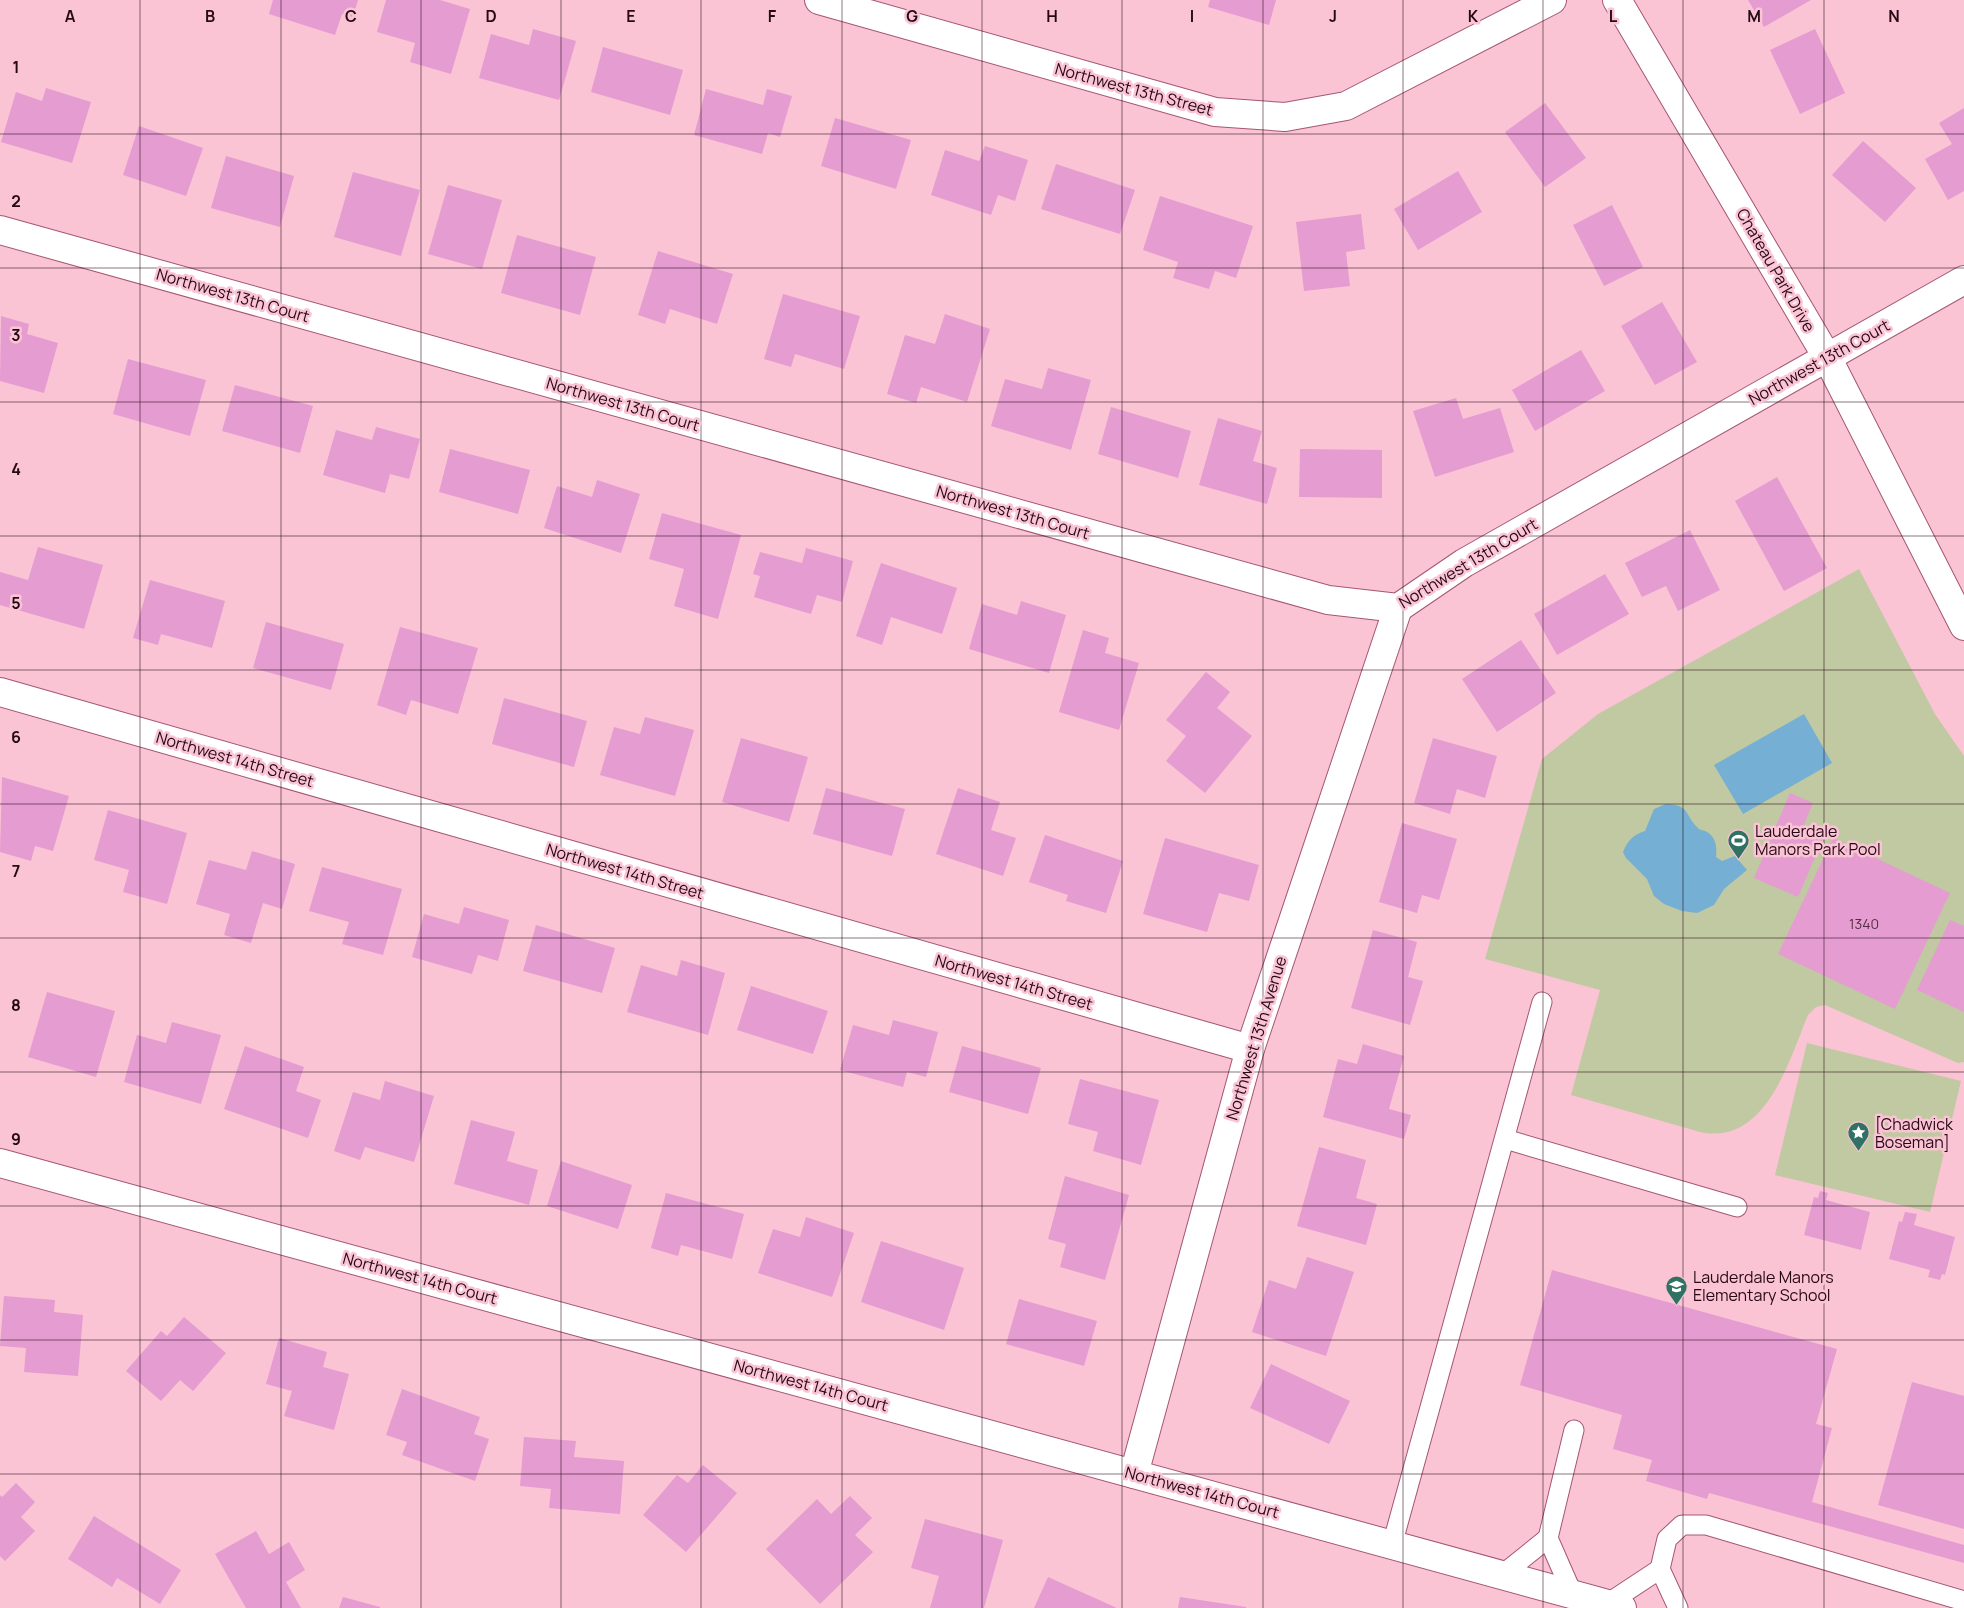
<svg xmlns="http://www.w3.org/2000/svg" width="1964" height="1608" font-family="Manrope,sans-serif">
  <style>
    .green { fill: #c0c9a1 }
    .water { fill: #75afd4 }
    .building { fill: #e59cd1 }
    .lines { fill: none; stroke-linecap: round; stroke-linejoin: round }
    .lane-casing { stroke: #a55674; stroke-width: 21 }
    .street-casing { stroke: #a55674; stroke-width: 30 }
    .lane { stroke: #fff; stroke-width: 19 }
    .street { stroke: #fff; stroke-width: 28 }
    .grid { fill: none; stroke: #270815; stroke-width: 1; stroke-opacity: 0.55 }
    .labels { text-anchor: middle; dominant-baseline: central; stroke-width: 5; stroke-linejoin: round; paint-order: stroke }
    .number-label { font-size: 14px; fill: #562d44 }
    .street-label { font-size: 16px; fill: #270815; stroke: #fac4d5 }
    .poi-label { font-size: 16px; fill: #270815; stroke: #fac4d5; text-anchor: start }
    .grid-label { font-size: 16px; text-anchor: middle; font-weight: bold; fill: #270815; stroke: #fac4d5; stroke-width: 5; stroke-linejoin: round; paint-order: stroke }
  </style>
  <rect width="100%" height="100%" fill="#fac4d5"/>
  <!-- green -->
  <g class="green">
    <path d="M1859,569l76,145 29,42v306l-6,1 -133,-58 -9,2 -8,8c-19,45 -42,131 -108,117l-129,-37 29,-105 -115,-31 57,-200 56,-45z"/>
    <path d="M1807,1043l154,38 -31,131 -155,-37z"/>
  </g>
  <!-- water -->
  <g class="water">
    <path d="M1804,714l28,49 -89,51 -29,-49z"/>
    <path d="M1666,804c25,1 18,11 32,24 1,2 5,2 7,3 11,5 12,15 11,26l6,4 13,-5 12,14 -23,19 -10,16 -17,8 -15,-2 -18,-7 -10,-8 -7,-17 -21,-21 -3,-6c5,-12 10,-17 22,-21l9,-22z"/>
  </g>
  <!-- building -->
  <g class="building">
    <path d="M273,0h85l-5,17 -11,-3 -7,21 -66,-21z"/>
    <path d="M386,0h54l30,9 -19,65 -41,-12 5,-19 -38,-11z"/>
    <path d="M1210,0h66l-7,25 -61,-18z"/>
    <path d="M1748,0h63l-47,27z"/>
    <path d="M533,29l43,12 -17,59 -80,-22 12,-44 38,11z"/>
    <path d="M1815,29l30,64 -45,21 -30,-64z"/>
    <path d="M603,47l80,23 -13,45 -79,-23z"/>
    <path d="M46,88l45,14 -19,61 -71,-21 15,-50 26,9z"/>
    <path d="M706,89l57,16 4,-16 25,7 -12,41 -12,-4 -6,21 -68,-19z"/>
    <path d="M1545,103l41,55 -41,29 -40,-55z"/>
    <path d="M1964,108v83l-16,9 -23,-41 27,-15 -13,-21z"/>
    <path d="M835,118l76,22 -15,49 -75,-23z"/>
    <path d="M139,126l64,22 -17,48 -63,-21z"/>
    <path d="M1863,141l53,47 -31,34 -53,-47z"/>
    <path d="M985,146l43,14 -13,41 -17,-6 -7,20 -60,-20 14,-45 34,11z"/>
    <path d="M226,156l68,20 -14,51 -69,-19z"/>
    <path d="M1056,164l79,26 -15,44 -79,-25z"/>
    <path d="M1458,171l24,41 -64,38 -24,-41z"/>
    <path d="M353,172l67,18 -19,66 -67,-19z"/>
    <path d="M448,185l54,15 -20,69 -54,-15z"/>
    <path d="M1160,196l93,30 -17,52 -21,-7 -6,18 -36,-11 5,-16 -35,-12z"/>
    <path d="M1612,205l31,62 -39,19 -31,-61z"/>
    <path d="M1361,214l4,35 -19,3 4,34 -46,5 -8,-69z"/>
    <path d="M517,235l79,22 -16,58 -79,-22z"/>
    <path d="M658,251l75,23 -16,50 -47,-15 -5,15 -27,-9z"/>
    <path d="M783,294l77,22 -16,53 -49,-15 -4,13 -27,-8z"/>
    <path d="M1662,302l35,60 -42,23 -34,-59z"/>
    <path d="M945,314l45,15 -23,73 -46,-15 -5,16 -29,-9 18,-59 30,9z"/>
    <path d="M1,316l28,8 -2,10 31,9 -14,50 -44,-12z"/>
    <path d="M1581,350l24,41 -70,40 -23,-41z"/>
    <path d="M128,359l78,21 -16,56 -77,-22z"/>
    <path d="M1048,368l43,12 -20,70 -80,-24 14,-47 37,10z"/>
    <path d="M235,385l78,21 -13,47 -78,-22z"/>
    <path d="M1456,398l7,21 37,-11 14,44 -79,25 -22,-66z"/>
    <path d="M1111,407l80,24 -13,47 -80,-24z"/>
    <path d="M1218,418l44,13 -9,30 24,7 -10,36 -68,-19z"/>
    <path d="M376,427l44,12 -11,40 -19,-5 -5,19 -62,-18 13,-45 36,10z"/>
    <path d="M450,449l80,21 -12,44 -79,-22z"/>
    <path d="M1300,449l82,1v48l-83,-1z"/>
    <path d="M1777,477l50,91 -43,23 -49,-90z"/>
    <path d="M597,480l43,14 -19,59 -77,-25 13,-42 35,11z"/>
    <path d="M662,513l79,22 -23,84 -44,-13 10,-37 -35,-10z"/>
    <path d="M1690,530l30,60 -42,21 -12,-25 -24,11 -17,-34z"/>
    <path d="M38,547l65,18 -19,64 -84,-24v-33l28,8z"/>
    <path d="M806,548l47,13 -11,41 -25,-7 -6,19 -57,-17 6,-21 -7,-2 7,-22 42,11z"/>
    <path d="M881,563l76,25 -15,46 -51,-17 -9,28 -26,-9z"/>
    <path d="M1605,574l24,40 -72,41 -23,-41z"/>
    <path d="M150,580l75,21 -13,47 -51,-14 -3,11 -25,-7z"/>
    <path d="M1021,601l45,14 -17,58 -80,-24 13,-45 35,11z"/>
    <path d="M266,622l78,22 -13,46 -78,-22z"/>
    <path d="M400,627l78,21 -20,66 -47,-14 -5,15 -29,-10z"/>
    <path d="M1083,630l26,8 -4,15 34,10 -20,67 -60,-18z"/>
    <path d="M1521,640l35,53 -59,39 -35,-53z"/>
    <path d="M1206,672l24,20 -13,16 35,28 -47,57 -39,-32 20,-25 -20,-16z"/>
    <path d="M504,698l83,23 -13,46 -82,-23z"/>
    <path d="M645,717l49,13 -19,66 -75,-21 14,-48 26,7z"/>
    <path d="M741,738l67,19 -19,65 -67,-20z"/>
    <path d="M1433,738l64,18 -12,42 -28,-9 -7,25 -36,-11z"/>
    <path d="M2,777l67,19 -16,55 -18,-5 -4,15 -31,-9z"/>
    <path d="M826,788l79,21 -13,47 -79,-22z"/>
    <path d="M958,788l42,14 -9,28 25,8 -13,38 -67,-22z"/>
    <path d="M1790,793l23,10 -10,24 21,9 -26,61 -44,-19z"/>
    <path d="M108,810l79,23 -20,71 -44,-12 6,-22 -35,-10z"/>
    <path d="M1402,823l55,16 -18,61 -17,-5 -5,18 -38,-11z"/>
    <path d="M1045,835l78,26 -17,52 -40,-12 2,-6 -39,-13z"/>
    <path d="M1165,838l94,27 -10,36 -30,-8 -12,39 -64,-18z"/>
    <path d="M1833,838l117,55 -55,116 -117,-55z"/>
    <path d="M252,851l43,13 -13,45 -19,-6 -12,40 -27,-8 6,-21 -34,-10 13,-44 37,10z"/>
    <path d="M322,867l80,22 -19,66 -41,-11 7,-22 -40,-11z"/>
    <path d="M464,907l45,13 -11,41 -20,-6 -6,19 -60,-17 12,-43 35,10z"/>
    <path d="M1950,920l14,6v86l-47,-22z"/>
    <path d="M536,925l79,23 -13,45 -79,-22z"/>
    <path d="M1373,930l44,12 -9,35 15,4 -13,44 -59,-17z"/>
    <path d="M681,960l44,13 -17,62 -81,-23 14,-47 36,11z"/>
    <path d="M751,986l77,25 -15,43 -76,-24z"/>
    <path d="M47,992l68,19 -19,66 -68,-20z"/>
    <path d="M893,1020l45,12 -12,45 -19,-5 -4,15 -63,-17 13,-45 36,10z"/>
    <path d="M172,1022l49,13 -20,69 -77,-22 13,-47 29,8z"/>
    <path d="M1363,1044l41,12 -15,53 22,6 -7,24 -81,-22 15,-58 19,5z"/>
    <path d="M245,1046l59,21 -8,24 25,9 -13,38 -84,-29z"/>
    <path d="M962,1046l79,22 -13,46 -79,-22z"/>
    <path d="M1080,1079l79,21 -18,65 -48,-14 5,-19 -30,-8z"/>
    <path d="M385,1081l49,15 -20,66 -49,-15 -5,13 -26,-9 19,-59 27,8z"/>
    <path d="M471,1120l44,12 -8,29 31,9 -9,35 -75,-21z"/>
    <path d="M1319,1147l47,13 -10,38 21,6 -11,41 -69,-19z"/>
    <path d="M561,1161l71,24 -14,44 -71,-23z"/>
    <path d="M1065,1176l64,19 -24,85 -45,-13 6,-23 -18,-5z"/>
    <path d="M1820,1191l8,2 -2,7 44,12 -9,38 -57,-15 10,-38 4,1z"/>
    <path d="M666,1193l78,21 -12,45 -51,-14 -3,11 -27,-8z"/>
    <path d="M1905,1212l12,2 -3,11 41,12 -10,38 -3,-1 -2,6 -12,-3 2,-7 -41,-11 10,-38 3,1z"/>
    <path d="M806,1217l48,16 -22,64 -74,-24 15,-44 27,8z"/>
    <path d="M881,1241l83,27 -20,62 -83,-28z"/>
    <path d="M1307,1257l47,15 -28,84 -74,-24 17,-52 27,9z"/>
    <path d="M1552,1270l285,79 -21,75 16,4 -20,74 152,43v18l-255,-70 -2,6 -61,-18 6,-21 -39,-11 9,-34 -102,-30z"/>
    <path d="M4,1296l51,4 -1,12 29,3 -5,61 -54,-4 2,-24 -26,-2z"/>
    <path d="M1019,1299l78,22 -13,45 -78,-22z"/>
    <path d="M184,1317l42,36 -33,38 -13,-11 -19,21 -35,-30 35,-40 6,5z"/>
    <path d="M279,1338l48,14 -4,15 26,7 -15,56 -50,-14 8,-25 -26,-7z"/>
    <path d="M1271,1364l79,37 -21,43 -79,-36z"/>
    <path d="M1912,1382l52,14v133l-86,-24z"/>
    <path d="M402,1389l78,28 -6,17 15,5 -14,42 -73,-26 5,-13 -21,-7z"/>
    <path d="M524,1437l52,4 -2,16 50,4 -4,53 -71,-6 2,-19 -31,-3z"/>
    <path d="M703,1465l34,28 -51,59 -43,-37 34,-40 11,8z"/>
    <path d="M16,1483l19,19 -14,15 14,14 -30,30 -5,-5v-61l2,2z"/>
    <path d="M850,1496l22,22 -17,17 18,17 -53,52 -54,-55 51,-50 14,15z"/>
    <path d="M94,1516l87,54 -21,34 -43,-26 -5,9 -44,-28z"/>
    <path d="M925,1519l78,21 -19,68h-54l9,-32 -28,-8z"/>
    <path d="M256,1531l13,23 20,-12 16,28 -19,12 15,26h-55l-31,-54z"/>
    <path d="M1048,1577l69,31h-83z"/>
    <path d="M343,1597l37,10v1h-41z"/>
    <path d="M1180,1597l66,10v1h-68z"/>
  </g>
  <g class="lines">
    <defs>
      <g id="lane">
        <path d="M1505,1139l232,68"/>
        <path d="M1392,1545l150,-543"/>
        <path d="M1502,1575l46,-37"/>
        <path d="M1573,1595l-25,-57 26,-108"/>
        <path d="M1607,1604l53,-35"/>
        <path d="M1678,1608l-18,-39 7,-30 15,-14h24l258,76"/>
      </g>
      <g id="street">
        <path d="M819,0l396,112 70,5 61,-11 206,-106"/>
        <path d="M1617,0l210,357 137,269"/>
        <path d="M0,230l1328,370 70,8 66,-45 500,-283"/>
        <path d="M0,692l1250,357"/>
        <path d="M0,1163l1622,445"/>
        <path d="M1134,1474l116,-425 148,-441"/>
      </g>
    </defs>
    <!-- lane casing -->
    <use href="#lane" class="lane-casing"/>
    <!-- street casing -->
    <use href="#street" class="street-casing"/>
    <!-- lane -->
    <use href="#lane" class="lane"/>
    <!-- street -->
    <use href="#street" class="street"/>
  </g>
  <!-- grid -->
  <path class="grid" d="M140,0v1608M281,0v1608M421,0v1608M561,0v1608M701,0v1608M842,0v1608M982,0v1608M1122,0v1608M1263,0v1608M1403,0v1608M1543,0v1608M1683,0v1608M1824,0v1608M0,134h1964M0,268h1964M0,402h1964M0,536h1964M0,670h1964M0,804h1964M0,938h1964M0,1072h1964M0,1206h1964M0,1340h1964M0,1474h1964"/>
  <!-- icons -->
  <defs>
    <symbol id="stadium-pin" viewBox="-11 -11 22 30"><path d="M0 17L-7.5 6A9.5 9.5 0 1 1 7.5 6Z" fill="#2f7264" stroke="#fac4d5"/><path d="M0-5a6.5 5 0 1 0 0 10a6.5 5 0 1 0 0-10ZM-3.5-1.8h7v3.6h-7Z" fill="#fff"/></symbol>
    <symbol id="sight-pin" viewBox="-11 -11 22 30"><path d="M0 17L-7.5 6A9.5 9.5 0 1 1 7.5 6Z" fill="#2f7264" stroke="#fac4d5"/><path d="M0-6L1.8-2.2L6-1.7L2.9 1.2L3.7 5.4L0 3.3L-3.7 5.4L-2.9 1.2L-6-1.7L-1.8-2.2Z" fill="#fff"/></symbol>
    <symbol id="school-pin" viewBox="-11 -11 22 30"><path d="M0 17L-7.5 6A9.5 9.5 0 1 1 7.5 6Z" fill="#2f7264" stroke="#fac4d5"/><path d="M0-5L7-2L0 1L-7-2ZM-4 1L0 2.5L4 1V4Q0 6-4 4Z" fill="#fff"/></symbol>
  </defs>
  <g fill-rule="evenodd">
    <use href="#stadium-pin" x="1726" y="828" width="25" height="34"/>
    <use href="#sight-pin" x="1846" y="1120" width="25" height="34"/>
    <use href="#school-pin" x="1664" y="1274" width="25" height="34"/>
  </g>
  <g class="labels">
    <!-- number labels -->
    <g class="number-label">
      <text x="1864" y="923">1340</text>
    </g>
    <!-- street labels -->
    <g class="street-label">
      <text transform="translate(1134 89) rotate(15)">Northwest 13th Street</text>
      <text transform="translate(1776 270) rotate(60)">Chateau Park Drive</text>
      <text transform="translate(233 295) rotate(16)">Northwest 13th Court</text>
      <text transform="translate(1819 362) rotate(-29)">Northwest 13th Court</text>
      <text transform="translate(623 404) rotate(16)">Northwest 13th Court</text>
      <text transform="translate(1013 512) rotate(16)">Northwest 13th Court</text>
      <text transform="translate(1468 563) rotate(-31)">Northwest 13th Court</text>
      <text transform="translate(235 759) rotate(16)">Northwest 14th Street</text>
      <text transform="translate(625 871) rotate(16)">Northwest 14th Street</text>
      <text transform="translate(1014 982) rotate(16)">Northwest 14th Street</text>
      <text transform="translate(1256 1038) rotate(-73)">Northwest 13th Avenue</text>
      <text transform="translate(420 1278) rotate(15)">Northwest 14th Court</text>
      <text transform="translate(811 1385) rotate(15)">Northwest 14th Court</text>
      <text transform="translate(1202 1492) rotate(15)">Northwest 14th Court</text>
    </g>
    <!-- poi labels -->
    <g class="poi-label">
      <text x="1755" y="831">Lauderdale<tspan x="1755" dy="18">Manors Park Pool</tspan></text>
      <text x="1875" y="1124">[Chadwick<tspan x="1875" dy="18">Boseman]</tspan></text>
      <text x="1693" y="1277">Lauderdale Manors<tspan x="1693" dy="18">Elementary School</tspan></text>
    </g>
  </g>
  <g class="grid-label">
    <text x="70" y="22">A</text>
    <text x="210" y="22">B</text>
    <text x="351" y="22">C</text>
    <text x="491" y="22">D</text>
    <text x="631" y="22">E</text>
    <text x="772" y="22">F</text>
    <text x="912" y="22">G</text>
    <text x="1052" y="22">H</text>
    <text x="1192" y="22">I</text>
    <text x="1333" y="22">J</text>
    <text x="1473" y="22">K</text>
    <text x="1613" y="22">L</text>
    <text x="1754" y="22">M</text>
    <text x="1894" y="22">N</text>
    <text x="16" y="73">1</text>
    <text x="16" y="207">2</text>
    <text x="16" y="341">3</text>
    <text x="16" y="475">4</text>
    <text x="16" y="609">5</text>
    <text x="16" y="743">6</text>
    <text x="16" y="877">7</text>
    <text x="16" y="1011">8</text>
    <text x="16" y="1145">9</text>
  </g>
</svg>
